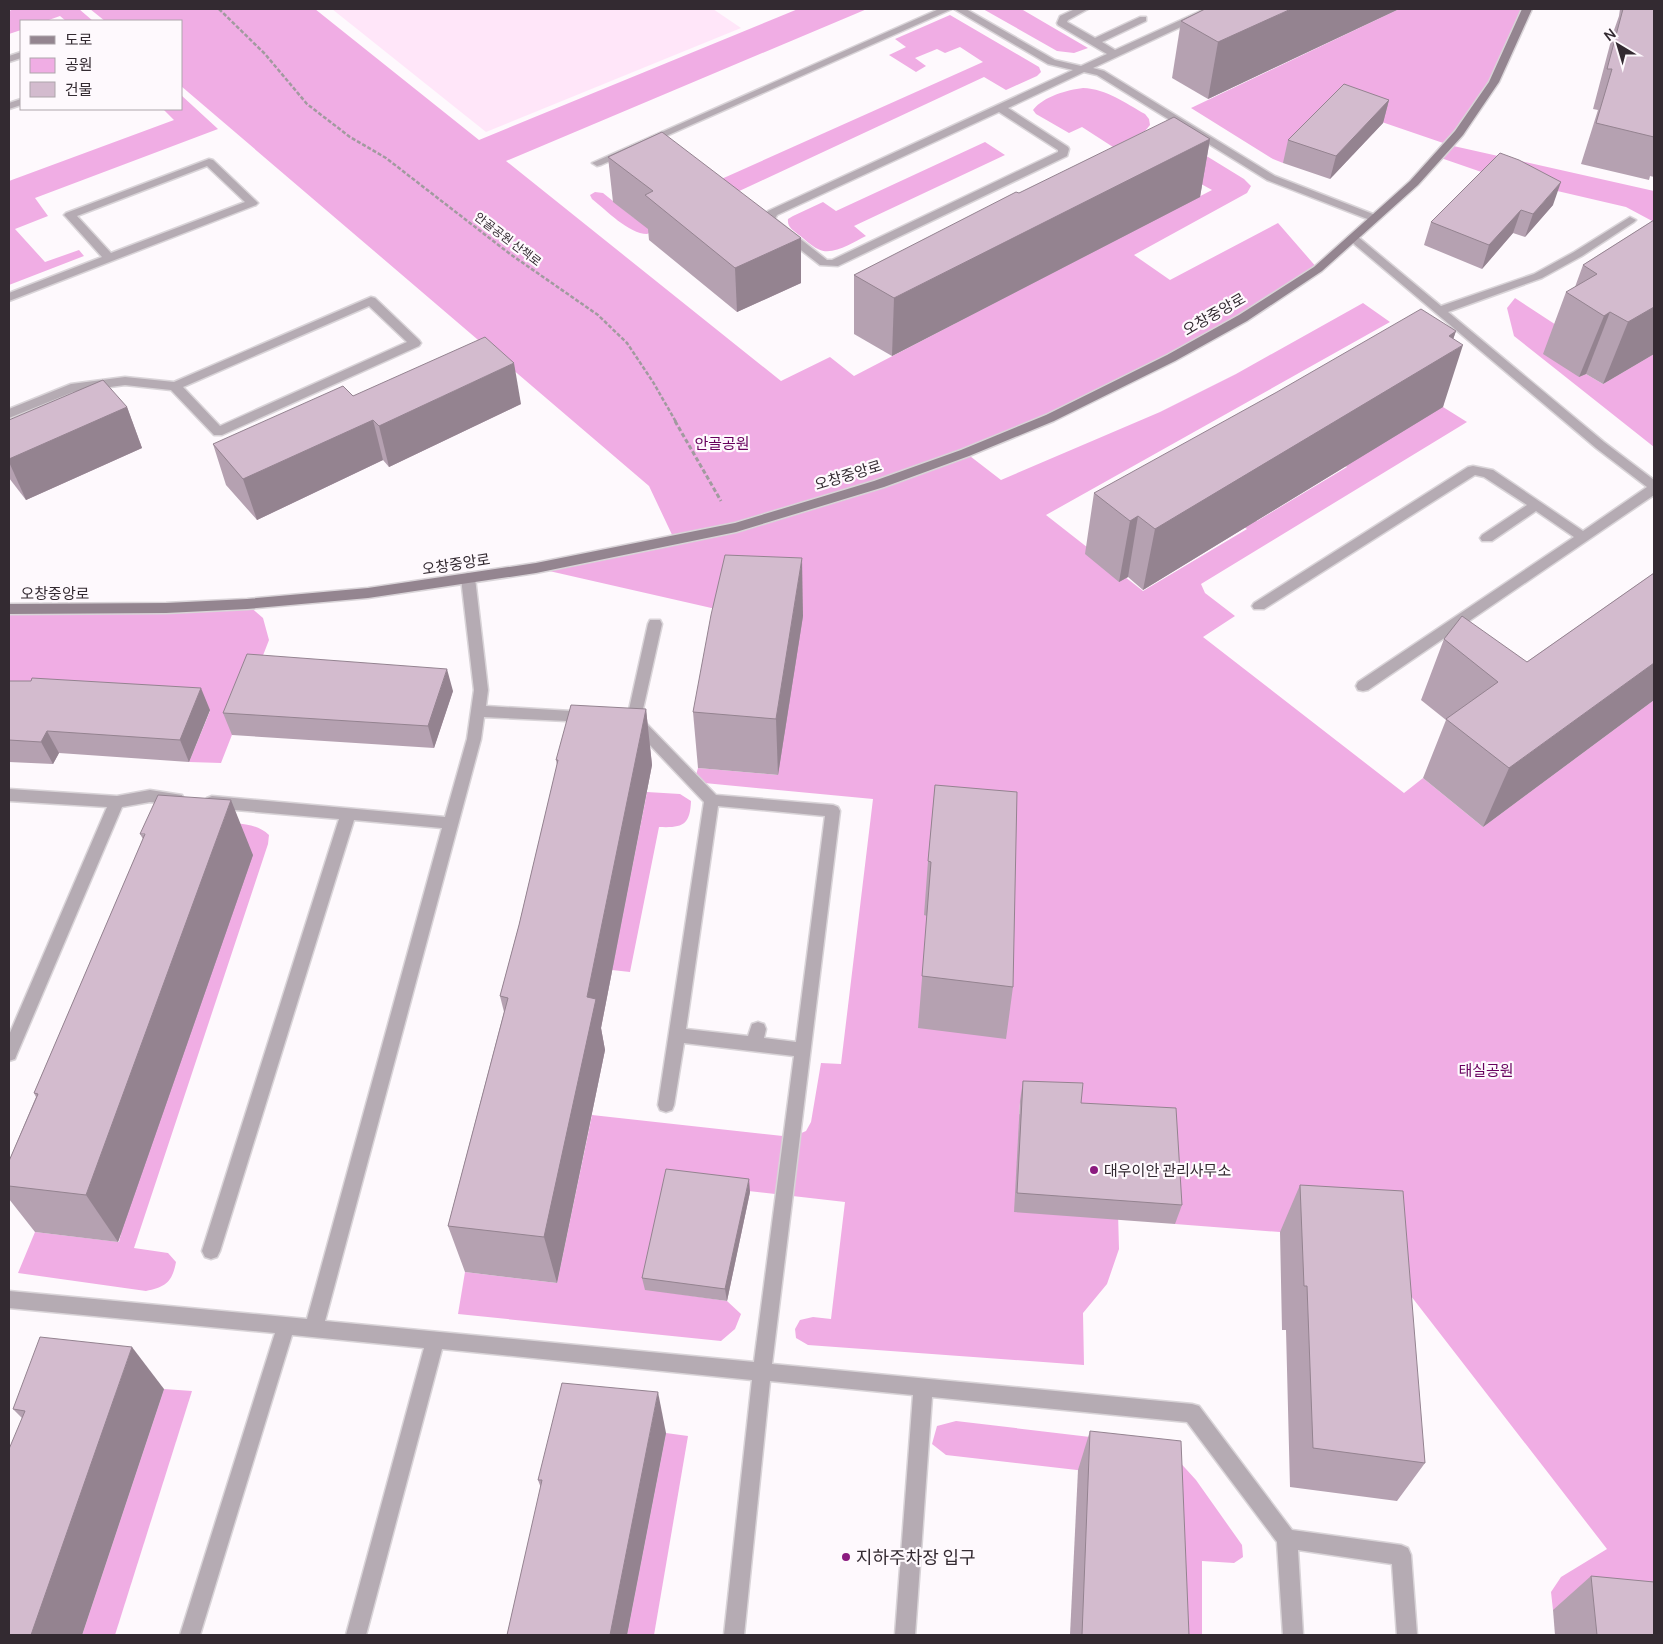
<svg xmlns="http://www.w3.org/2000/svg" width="1663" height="1644" font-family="Manrope,'Noto Sans KR',sans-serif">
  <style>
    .built { fill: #ffe6f9 }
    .green { fill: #f0ade4 }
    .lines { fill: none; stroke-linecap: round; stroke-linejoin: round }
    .lane-casing { stroke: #d9d4d8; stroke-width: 3 }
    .secondary-casing { stroke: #d9d4d8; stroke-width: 3 }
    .path-far1 { stroke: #a19a9f; stroke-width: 2.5; stroke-dasharray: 4 2; stroke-linecap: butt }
    .path { stroke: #a19a9f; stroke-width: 3; stroke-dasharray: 4.5 2.5; stroke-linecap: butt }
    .lane { fill: #b5abb3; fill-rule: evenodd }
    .secondary { fill: #948590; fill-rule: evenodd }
    .wall { fill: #b5a1b1 }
    .shaded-wall { fill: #948390 }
    .building { fill: #d3bbce; stroke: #948390 }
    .poi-dot { fill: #8b1b7f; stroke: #fef9fd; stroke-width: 2 }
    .labels { text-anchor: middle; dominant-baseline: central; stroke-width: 4.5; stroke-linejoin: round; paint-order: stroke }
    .far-street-label { font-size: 12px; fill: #332a31; stroke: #fef9fd }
    .street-label { font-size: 15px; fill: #332a31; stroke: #fef9fd }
    .park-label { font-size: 15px; fill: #67005d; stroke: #fef9fd }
    .poi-label { font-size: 15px; fill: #332a31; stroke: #fef9fd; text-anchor: start }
    .near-poi-label { font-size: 18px; fill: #332a31; stroke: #fef9fd; text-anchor: start }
  </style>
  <rect width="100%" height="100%" fill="#fef9fd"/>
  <!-- built -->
  <path class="built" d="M332,9h381l28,19 -255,104z"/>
  <!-- green -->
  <g class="green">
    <path d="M14,9h65l14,12h-27l-6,-5 -14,5h-25v9l-12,4v-23z"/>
    <path d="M90,9h225l164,131 319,-131h69l-361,152 275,220 49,-24 24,19 358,-186 -29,-16 17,-22 44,27 7,7 -4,7 -113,62 36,25 108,-57 40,46 -147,89 -205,95 35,27 159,-68 76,-38 127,-71 27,19 -344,193 97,76 104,-62 -17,-13 11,-6 16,11 90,-54 -15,-12 111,-48 24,15 -266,162 4,9 30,23 -32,21 201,156 19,-15 60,49 171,-127v919l-101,-9 -2,-18 10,-15 46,-28 -227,-293 -100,-24 -105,-8 -5,-96 -150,-26 -1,12 32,11 67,87 1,37 -12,35 -24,29 1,52 -276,-20 -12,-7 -1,-9 5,-9 13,-3 18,2 14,-117 -176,-20 -24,107 82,12 14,13 -6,15 -14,12 -263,-27 7,-42 92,11 35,-168 200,22 14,-6 5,-9 10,-59 20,1 32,-265 -179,-17 4,-14 80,7 -49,-163 -193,-44 139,-27 -26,-55 -468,-400v-65h-76z"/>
    <path d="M983,9h42l-2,1 65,38 -14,5 -17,-2z"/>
    <path d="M1399,9h128l-16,39 -62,97 205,46v31l-28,-15 -133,-31 -55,-19 11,-12 -111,-38 -55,56 -10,-4 -82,-51z"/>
    <path d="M950,15l89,52 2,5 -4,4 -31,14 -22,-13 -337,157c-18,0 -41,-24 -55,-35l-2,-4 5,-3 8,1 31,25 349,-156 -23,-15 -15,6 -8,-4 -22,9 11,8 -10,6 -27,-17 17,-8 -11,-8z"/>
    <path d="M1083,88c24,1 42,15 62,26l4,5 1,6 -5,6 -32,16 -31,-20 -13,6 -33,-19 -3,-4c11,-14 34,-20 50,-22z"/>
    <path d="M181,95l37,34 -183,69 13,18 -33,13 30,33 34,-12 5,6 -75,29v-104l165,-61 -11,-11h18z"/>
    <path d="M985,142l20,13 -151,71 12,10c-13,6 -34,21 -48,13 -7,-3 -13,-10 -19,-14 -6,-5 -12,-8 -11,-16l5,-3 30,-14 13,9z"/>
    <path d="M1515,298l58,38 6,41 7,-3 17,10 51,-30v93l-140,-111 -7,-28z"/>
    <path d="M247,604l16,14 6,22 -48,123 -32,-1 21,-51 -201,-2v-100l60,1z"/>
    <path d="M647,792l33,2 11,7c-1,24 -8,27 -32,26l-29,145 -18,-2z"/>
    <path d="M214,823c19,1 41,-2 55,12l-1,9 -134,404 34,5 8,9c-4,21 -11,25 -30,29l-128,-18 17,-41 84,10z"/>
    <path d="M164,1389l28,2 -77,244h-33z"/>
    <path d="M956,1421l185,22 35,15 20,22 46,65 1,12 -9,6 -32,-2v74h-32l-6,-155 -218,-25 -14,-11 5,-18z"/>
    <path d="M666,1433l22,3 -34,199h-27z"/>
  </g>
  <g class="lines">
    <defs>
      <g id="lane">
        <path d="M939,9h13l-351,156 -4,1 -5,-3z"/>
        <path d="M954,9h12l89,51 26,6 26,-12 -49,-29 -1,-2 3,-7 15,-7h13l-20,11 -1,2 28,16 45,-21h6v4l-44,21 13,8 90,-41h12l-2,2 -122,57 11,3 171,105 103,40 2,2 -6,3 -4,-1 -103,-40 -170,-105 -13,-3 -76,36 60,39 1,2 -2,7 -229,110 -18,-1 -55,-43 -2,-2 5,-9 305,-141 -25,-6zM999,112l59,38v2l-226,108h-5l-52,-41 2,-4z"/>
        <path d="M21,52v6l-12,4v-6z"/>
        <path d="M21,99v6l-12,4v-6z"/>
        <path d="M209,159l4,1 43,41 2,2 -2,2 -247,96v-8l93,-36 -36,-40 -2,-2 2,-2zM207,166l38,36 -134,51 -34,-37z"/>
        <path d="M1630,217l6,3 -2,2 -52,34 -40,22 -94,34 156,130 50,38v15l-286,195 -5,1 -5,-1 -2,-4 2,-4 216,-145 -38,-26 -44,30h-10l-2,-3 2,-3 45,-30 -43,-28 -9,-2 -211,134h-10l-2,-3 2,-3 214,-136 5,-1 20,4 90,61 64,-44 -51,-39 -249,-210 2,-2h8l84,70 93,-32 40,-22z"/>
        <path d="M371,297l4,1 44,42 2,3 -2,3 -197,89h-8l-43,-45 -46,-5 -52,7 -64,26v-9l62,-25 54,-7 49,5zM369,306l38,36 -187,84 -37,-39z"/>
        <path d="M468,573l5,2 2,3 13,112 -2,16 102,6 5,1 2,4 -2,4 -5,1 -104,-5 -3,22 -156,582 429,41 40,-306 -110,-13 -10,62 -2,5 -6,2 -6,-2 -2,-5 46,-303 -74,-78 -9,-1 -2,-4 2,-4 7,-1 20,-90 2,-4h10l2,4 -21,94 75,77 117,10 5,2 2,4 -68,553 420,40 7,2 93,124 109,15 7,3 3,7 6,80h-20l-5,-71 -94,-14 5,85h-20l-6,-93 -90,-120 -255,-25 -17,238h-20l18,-240 -143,-14 -26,254h-20l28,-255 -310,-31 -76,286h-20l78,-287 -132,-13 -92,300h-20l95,-302 -266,-25v-17l298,28 135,-491 -88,-8 -134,431 -3,6 -6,2 -6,-2 -3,-6 137,-432 -127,-11 -5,-2 -2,-4 2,-4 5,-2 233,21 22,-78 7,-49 -13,-112 2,-3zM718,806l107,10 -29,226 -32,-4 2,-9 -2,-5 -6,-2 -6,2 -4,12 -62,-7z"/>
        <path d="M9,789l108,7 33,-6 32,5 2,4 -2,4 -5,2 -27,-3 -28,5 -105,247 -2,5 -6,2v-26l98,-228 -98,-6z"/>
      </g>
      <path id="secondary" d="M1522,9h10l-33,73 -36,53 -45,50 -96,86 -75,50 -72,40 -121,60 -85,35 -85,31 -148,45 -200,41 -168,25 -121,11 -81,4 -157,1v-10l157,-1 81,-4 121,-11 168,-25 199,-40 139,-42 87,-31 85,-35 121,-60 72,-40 75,-48 96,-86 45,-50 34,-49z"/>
    </defs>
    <!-- lane casing -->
    <use href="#lane" class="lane-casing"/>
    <!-- secondary casing -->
    <use href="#secondary" class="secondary-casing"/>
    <!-- path-far1 -->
    <path class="path-far1" d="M219,9l46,45 42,50 43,33 36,21 124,96 88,61 29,28 26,39 23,40"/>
    <!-- path -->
    <path class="path" d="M675,421l46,80"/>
    <!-- lane -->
    <use href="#lane" class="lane"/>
    <!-- secondary -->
    <use href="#secondary" class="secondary"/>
  </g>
  <!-- wall -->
  <g class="wall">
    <path d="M1399,9l-191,90 -36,-21 9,-57z"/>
    <path d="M1620,9h34v168l-4,-1 -1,4 -68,-16 17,-54 -5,-1 20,-76 6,-17z"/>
    <path d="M1389,100l-6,23 -53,56 -47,-16 5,-23z"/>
    <path d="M1210,139l-10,58 -308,159 -38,-22v-59l165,-82z"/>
    <path d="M608,157l193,81v45l-64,29 -88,-72 -1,-11 -35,-27z"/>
    <path d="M1553,205l-28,32 -12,-4 -31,36 -58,-24 7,-23z"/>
    <path d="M1654,220v134l-51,30 -17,-10 -7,3 -36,-23 23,-62 9,-5 8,-22z"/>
    <path d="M1456,331l-3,8 -10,68 -300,183 -15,-13 -9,5 -34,-28 9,-61z"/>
    <path d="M353,396l168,8 -132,63 -6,-7 -126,60 -31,-35 -13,-41z"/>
    <path d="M127,407l15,41 -116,52 -17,-22v-58z"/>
    <path d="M1654,573v127l-171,127 -60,-49 23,-58 -25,-20 23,-61 83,23z"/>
    <path d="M803,616l-25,159 -80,-7 -5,-56z"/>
    <path d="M9,681l201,29 -21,52 -130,-9 -6,11 -44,-2z"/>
    <path d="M453,691l-19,57 -202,-13 -9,-22z"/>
    <path d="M646,709l6,56 -51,263 4,22 -48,233 -92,-11 -17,-46 56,-214 -4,-16 19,-71 38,-160 -1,-5z"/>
    <path d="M935,785l78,202 -7,52 -88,-11 9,-112 -3,-1 4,-54z"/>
    <path d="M140,834l113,21 -135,387 -83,-10 -26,-33v-38l27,-64 -2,-4 109,-254z"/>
    <path d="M1023,1081l58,22 101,102 -7,19 -161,-12 6,-111z"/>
    <path d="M1300,1185l125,278 -28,38 -107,-14 -4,-157h-4l-2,-98z"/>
    <path d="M750,1192l-23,109 -82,-11 -3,-12z"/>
    <path d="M164,1389l-82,246h-73l13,-217 -9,-9z"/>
    <path d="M1090,1431l99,204h-119l8,-165z"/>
    <path d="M666,1433l-39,202h-120l34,-147 -3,-8z"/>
    <path d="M1591,1576l63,59h-99l-2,-25z"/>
  </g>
  <!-- shaded-wall -->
  <g class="shaded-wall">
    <path d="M1291,9h108l-191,90 10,-57z"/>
    <path d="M1389,100l-6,23 -53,56 6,-23z"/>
    <path d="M1210,139l-10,58 -308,159 2,-58z"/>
    <path d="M1561,182l-8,23 -28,32 8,-23z"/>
    <path d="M1521,210l-8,23 -31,36 7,-24z"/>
    <path d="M801,238v45l-64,29 -2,-44z"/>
    <path d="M1654,307v47l-51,30 25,-62z"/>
    <path d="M1610,312l-24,62 -7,3 25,-61z"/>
    <path d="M1456,331l-8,23 15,-9 -20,62 -300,183 12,-61z"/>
    <path d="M514,363l7,41 -132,63 -10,-41z"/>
    <path d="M127,407l15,41 -116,52 -17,-38v-3z"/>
    <path d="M373,420l10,40 -126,60 -14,-41z"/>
    <path d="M1138,516l-10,61 -9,5 11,-61z"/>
    <path d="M802,558l1,58 -25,159 -2,-56z"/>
    <path d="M1654,663v37l-171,127 26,-59z"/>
    <path d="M447,669l6,22 -19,57 -6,-22z"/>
    <path d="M201,688l9,22 -21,52 -9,-22z"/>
    <path d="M646,709l6,56 -51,263 4,22 -48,233 -13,-46 43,-240z"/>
    <path d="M47,731l12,22 -6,11 -12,-22z"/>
    <path d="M231,800l22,55 -135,387 -32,-47z"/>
    <path d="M749,1179l1,13 -23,109 -2,-12z"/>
    <path d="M132,1347l32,42 -82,246h-51z"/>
    <path d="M658,1392l8,41 -39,202h-17z"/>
  </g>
  <!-- building -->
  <g class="building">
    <path d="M1205,9h86l-73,33 -37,-21z"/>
    <path d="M1623,9h31v128l-58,-14 16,-54h-5z"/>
    <path d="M1344,84l45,16 -53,56 -48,-16z"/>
    <path d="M1174,117l36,22 -316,159 -40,-23 162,-83 3,1z"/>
    <path d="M662,132l139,106 -66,30 -90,-73 8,-4 -45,-34z"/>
    <path d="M1500,153l19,7 42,22 -28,32 -12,-4 -32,35 -58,-23z"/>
    <path d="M1654,220v87l-26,15 -18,-10 -6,4 -38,-24 31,-18 -14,-9z"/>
    <path d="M1421,309l35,22 -7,5 14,9 -308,184 -17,-13 -8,5 -36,-28 183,-101z"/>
    <path d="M485,337l29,26 -135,63 -6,-6 -130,59 -30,-35 130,-58 10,10z"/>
    <path d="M103,380l24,27 -118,52v-39z"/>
    <path d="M725,555l77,3 -26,161 -83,-7 18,-97z"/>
    <path d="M1654,573v90l-145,105 -63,-49 52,-37 -54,-43 18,-23 65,46z"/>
    <path d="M247,654l200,15 -19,57 -205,-13z"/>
    <path d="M32,678l169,10 -21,52 -133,-9 -6,11 -32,-2v-59h22z"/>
    <path d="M571,705l75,4 -59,288 9,2 -52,238 -96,-11 60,-228 -8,-2 19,-71 39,-165h-2z"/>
    <path d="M935,785l82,7 -4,195 -91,-11 9,-114 -3,-1z"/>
    <path d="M158,795l73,5 -145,395 -77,-9v-25l29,-67 -4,-1 111,-259h-5z"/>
    <path d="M1023,1081l60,2 -2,20 95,5 6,97 -165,-12z"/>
    <path d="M666,1169l83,10 -24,110 -83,-11z"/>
    <path d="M1300,1185l103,6 22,272 -112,-15 -6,-162h-3z"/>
    <path d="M40,1337l92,10 -101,288h-22v-186l16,-38 -12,-2z"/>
    <path d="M562,1383l96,9 -48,243h-103l35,-155h-4z"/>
    <path d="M1090,1431l91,10 8,194h-107z"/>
    <path d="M1591,1576l63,6v53h-57z"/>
  </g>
  <!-- markers -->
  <g class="poi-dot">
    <circle cx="1094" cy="1170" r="5"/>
    <circle cx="846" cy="1557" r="5"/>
  </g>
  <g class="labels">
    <!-- far-street labels -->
    <g class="far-street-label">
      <text transform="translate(508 239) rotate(37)">안골공원 산책로</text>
    </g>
    <!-- street labels -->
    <g class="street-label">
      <text transform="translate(1214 314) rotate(-30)">오창중앙로</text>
      <text transform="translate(848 475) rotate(-17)">오창중앙로</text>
      <text transform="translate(456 564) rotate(-9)">오창중앙로</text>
      <text x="55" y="593">오창중앙로</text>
    </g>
    <!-- park labels -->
    <g class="park-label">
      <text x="722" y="443">안골공원</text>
      <text x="1486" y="1070">태실공원</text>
    </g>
    <!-- poi labels -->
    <g class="poi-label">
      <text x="1104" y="1170">대우이안 관리사무소</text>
    </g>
    <!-- near-poi labels -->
    <g class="near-poi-label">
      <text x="856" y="1557">지하주차장 입구</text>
    </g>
  </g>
  <!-- border -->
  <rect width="1663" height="1644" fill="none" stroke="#332a31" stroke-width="20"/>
  <!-- legend -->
  <rect x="20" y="20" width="162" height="90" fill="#fef9fd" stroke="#ada6ab"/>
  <rect x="30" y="36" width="25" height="8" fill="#948590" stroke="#ada6ab"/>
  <text x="65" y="45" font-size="15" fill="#332a31">도로</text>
  <rect x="30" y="58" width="25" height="15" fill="#f0ade4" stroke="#ada6ab"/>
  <text x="65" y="70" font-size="15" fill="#332a31">공원</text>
  <rect x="30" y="82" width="25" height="15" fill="#d3bbce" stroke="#ada6ab"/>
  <text x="65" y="95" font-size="15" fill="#332a31">건물</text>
  <!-- north arrow -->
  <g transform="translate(1618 45) rotate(322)" stroke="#fef9fd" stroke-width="4" paint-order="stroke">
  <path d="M0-4L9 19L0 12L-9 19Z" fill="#332a31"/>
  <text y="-8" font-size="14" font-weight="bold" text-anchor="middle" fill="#332a31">N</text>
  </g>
</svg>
